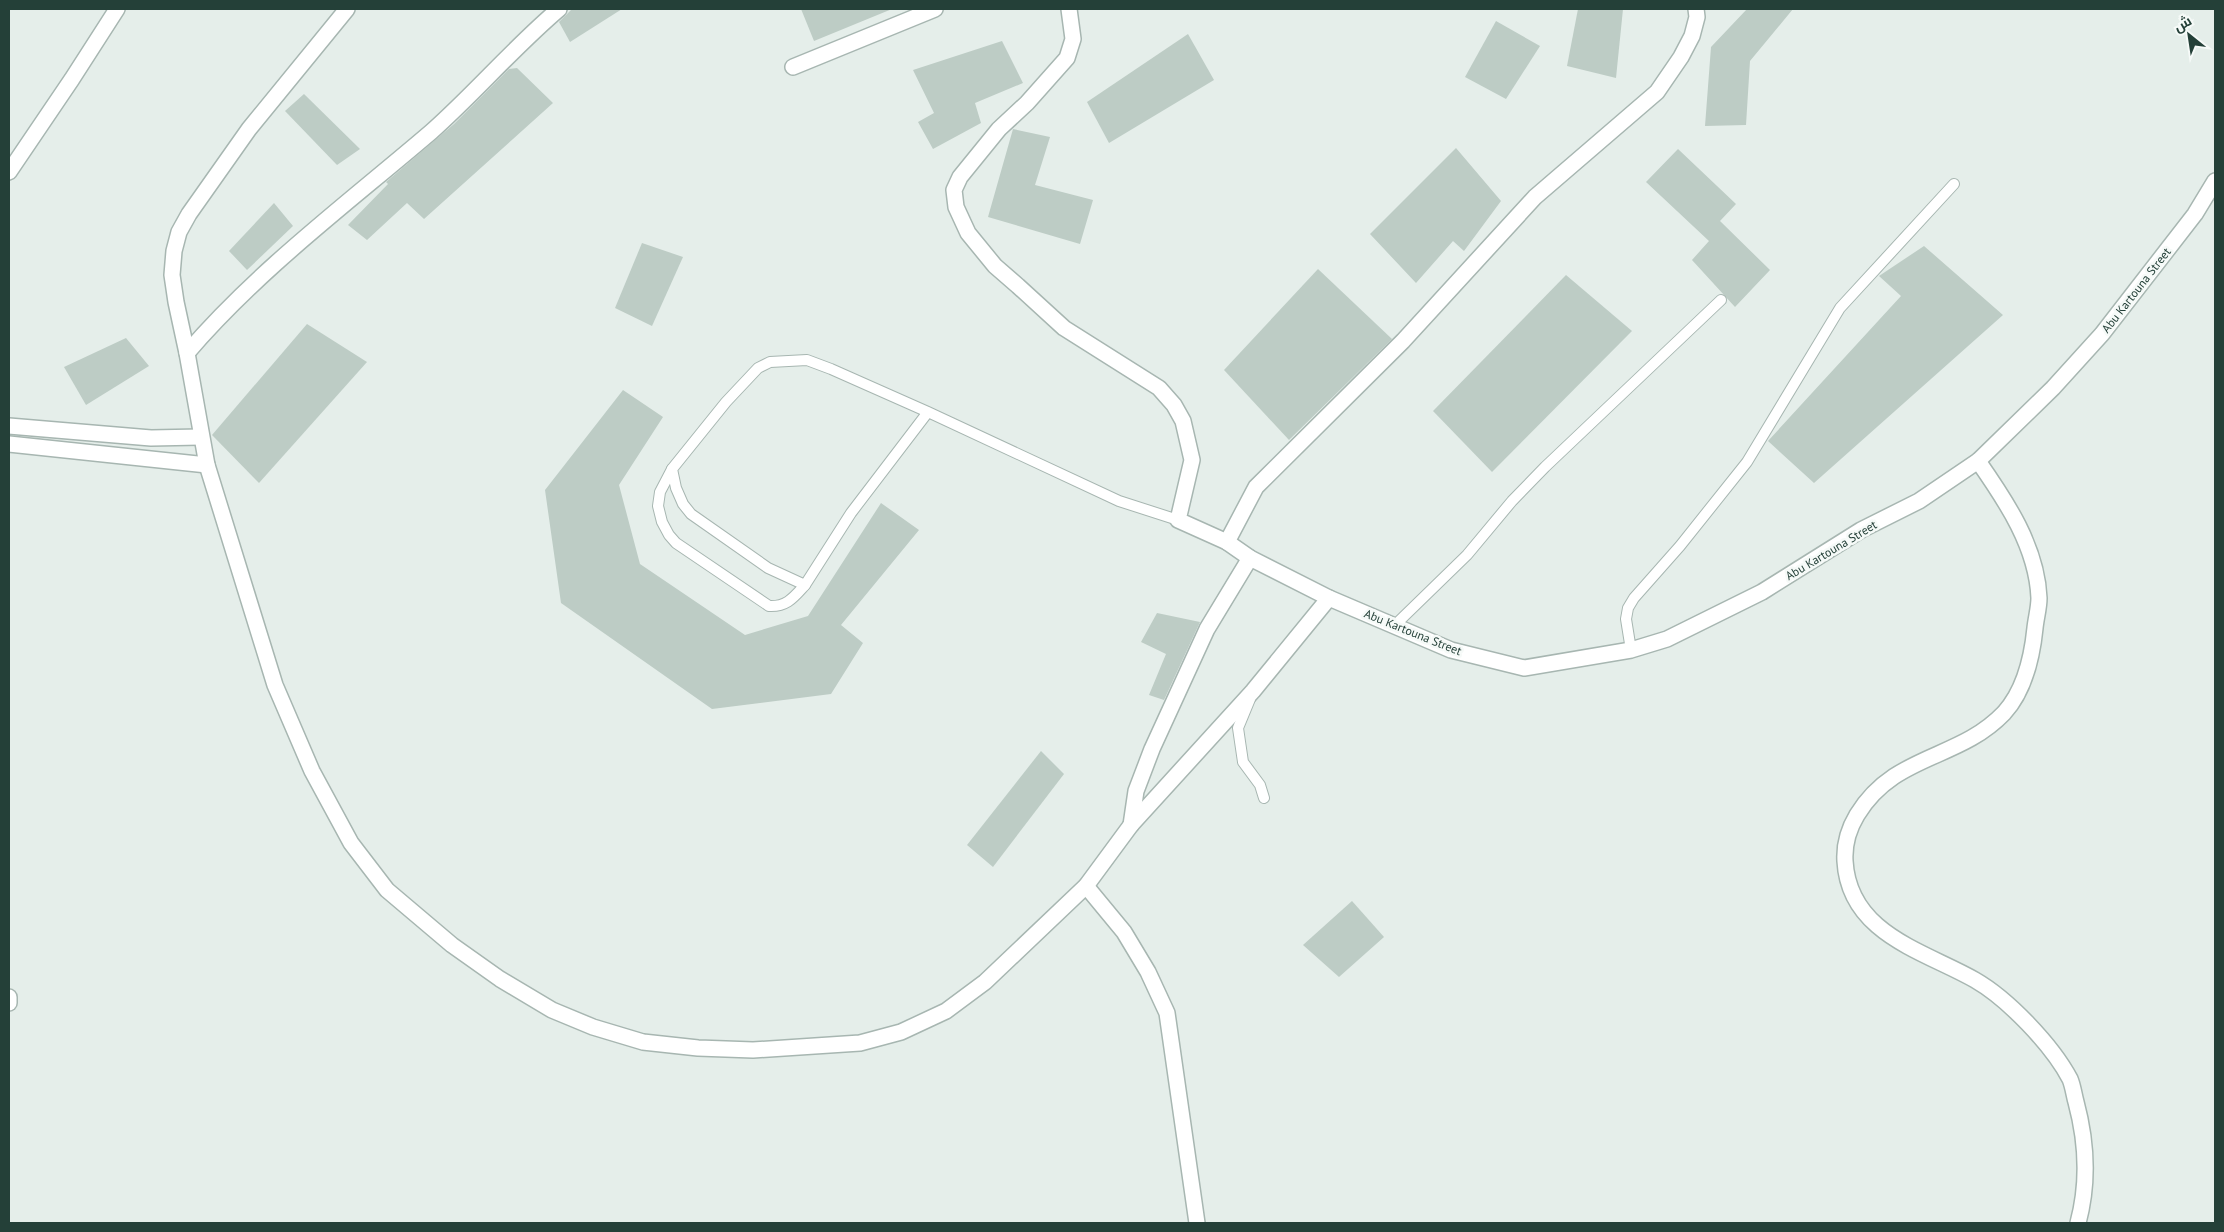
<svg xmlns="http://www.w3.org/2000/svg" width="2224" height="1232" font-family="'PT Sans',Cairo,sans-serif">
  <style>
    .building { fill: #bdccc5 }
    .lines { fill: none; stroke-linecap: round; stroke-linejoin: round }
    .lane-casing { stroke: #a7b6b1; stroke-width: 12 }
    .street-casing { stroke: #a7b6b1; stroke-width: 18 }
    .lane { stroke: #fff; stroke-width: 10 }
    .street { stroke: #fff; stroke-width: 15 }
    .labels { text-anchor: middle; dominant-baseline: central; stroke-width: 5; stroke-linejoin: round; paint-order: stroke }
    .street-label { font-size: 12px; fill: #244038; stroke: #f6faf8 }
  </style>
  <rect width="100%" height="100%" fill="#e5eeea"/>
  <!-- building -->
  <g class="building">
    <path d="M572,9h50l-52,33 -11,-20z"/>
    <path d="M801,9h91l-78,32z"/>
    <path d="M1578,9h45l-7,69 -49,-12z"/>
    <path d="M1747,9h46l-43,52 -4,64 -41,1 6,-79z"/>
    <path d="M1496,21l44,25 -34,53 -41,-22z"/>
    <path d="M1188,34l26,46 -105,63 -22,-41z"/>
    <path d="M1002,41l21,42 -48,20 6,20 -48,26 -15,-27 16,-9 -21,-43z"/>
    <path d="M517,68l36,35 -129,116 -17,-16 -40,37 -19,-15 40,-41 -2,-2 68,-58 55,-55z"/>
    <path d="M304,94l56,55 -23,16 -52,-54z"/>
    <path d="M1013,129l37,8 -15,48 58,15 -13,44 -92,-27z"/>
    <path d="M1456,148l45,53 -37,50 -11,-10 -37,42 -46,-49z"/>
    <path d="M1678,149l58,55 -16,17 50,49 -35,37 -43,-47 17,-19 -63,-59z"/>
    <path d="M274,203l19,23 -46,44 -18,-19z"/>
    <path d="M642,243l41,14 -31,69 -37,-18z"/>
    <path d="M1924,246l79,69 -189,168 -46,-42 133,-145 -22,-20z"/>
    <path d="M1318,269l74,70 -103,101 -65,-70z"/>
    <path d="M1566,275l66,56 -140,141 -59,-61z"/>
    <path d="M307,324l60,38 -108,121 -47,-48z"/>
    <path d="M126,338l23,28 -63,39 -22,-38z"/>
    <path d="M623,390l40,27 -44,68 21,79 105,71 63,-19 73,-113 38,27 -78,95 22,18 -32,51 -119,15 -151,-106 -16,-113z"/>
    <path d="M1157,613l43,9 -36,78 -15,-5 17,-41 -25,-12z"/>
    <path d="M1041,751l23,23 -71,93 -26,-22z"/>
    <path d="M1352,901l32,36 -45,40 -36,-32z"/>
  </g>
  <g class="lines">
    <defs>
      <g id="lane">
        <path d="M928,412l-77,101 -46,72 -37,-17 -77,-54 -8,-10 -7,-16 -4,-19 54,-67 32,-34 12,-6 37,-2 24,9 97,43 191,89 59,19"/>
        <path d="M672,469l-12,23 -2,14 4,16 7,13 7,8 93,63c18,1 25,-9 36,-21"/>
        <path d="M1394,626l73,-71 45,-54 33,-34 176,-167"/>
        <path d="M1631,650l-5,-31 2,-11 6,-10 46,-52 67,-84 93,-154 114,-124"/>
        <path d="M1250,699l-12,29 5,34 17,23 4,13"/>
      </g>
      <g id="street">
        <path d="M347,9l-98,120 -60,85 -10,18 -5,19 -2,24 4,27 11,51 20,112 68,220 37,86 39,72 36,47 65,55 48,34 52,31 41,17 50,15 55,6 55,2 107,-7 41,-11 45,-21 39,-29 101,-96 45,-61 122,-134 76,-93"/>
        <path d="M1069,9l4,30 -6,19 -40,45 -28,26 -39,48 -6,13 2,17 12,26 27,33 23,20 46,42 95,60 15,17 9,16 9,39 -14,60 49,22 23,16 79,40 122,52 73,18 107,-18 36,-11 95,-47 99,-62 58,-29 59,-40 75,-73 49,-54 93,-120 20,-33"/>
        <path d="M793,67l142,-58"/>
        <path d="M9,172l63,-93 45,-70"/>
        <path d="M187,353c71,-83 161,-150 244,-221 44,-39 83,-85 128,-123"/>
        <path d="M9,426l142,12 49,-1"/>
        <path d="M9,444l198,21"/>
        <path d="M1978,461c28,40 59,86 61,137 0,10 -3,20 -4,30 -3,30 -10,62 -31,85 -46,48 -109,40 -147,102 -9,15 -13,29 -12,46 4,73 79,90 130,119 33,19 77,65 95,99 3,7 4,16 6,23 11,41 13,80 2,121"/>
        <path d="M1227,542l29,-55 147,-146 132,-144 122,-105 24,-35 11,-21 5,-19 -1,-8"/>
        <path d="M1131,825l5,-34 16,-42 55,-120 43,-71"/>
        <path d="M1086,886l38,46 24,40 19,41 30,210"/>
        <path d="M9,997v6"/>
      </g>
    </defs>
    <!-- lane casing -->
    <use href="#lane" class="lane-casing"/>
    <!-- street casing -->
    <use href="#street" class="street-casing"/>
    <!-- lane -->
    <use href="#lane" class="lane"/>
    <!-- street -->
    <use href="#street" class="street"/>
  </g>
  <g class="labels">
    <!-- street labels -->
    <g class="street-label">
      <text transform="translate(2136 290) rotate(-52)">Abu Kartouna Street</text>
      <text transform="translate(1831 550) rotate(-31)">Abu Kartouna Street</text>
      <text transform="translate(1413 632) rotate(22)">Abu Kartouna Street</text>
    </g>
  </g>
  <!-- border -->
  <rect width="2224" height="1232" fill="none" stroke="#244038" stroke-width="20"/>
  <!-- north arrow -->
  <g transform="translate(2189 35) rotate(330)" stroke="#f6faf8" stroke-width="4" paint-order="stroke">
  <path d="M0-4L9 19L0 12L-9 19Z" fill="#244038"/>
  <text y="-8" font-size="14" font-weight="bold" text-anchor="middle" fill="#244038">ش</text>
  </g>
</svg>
